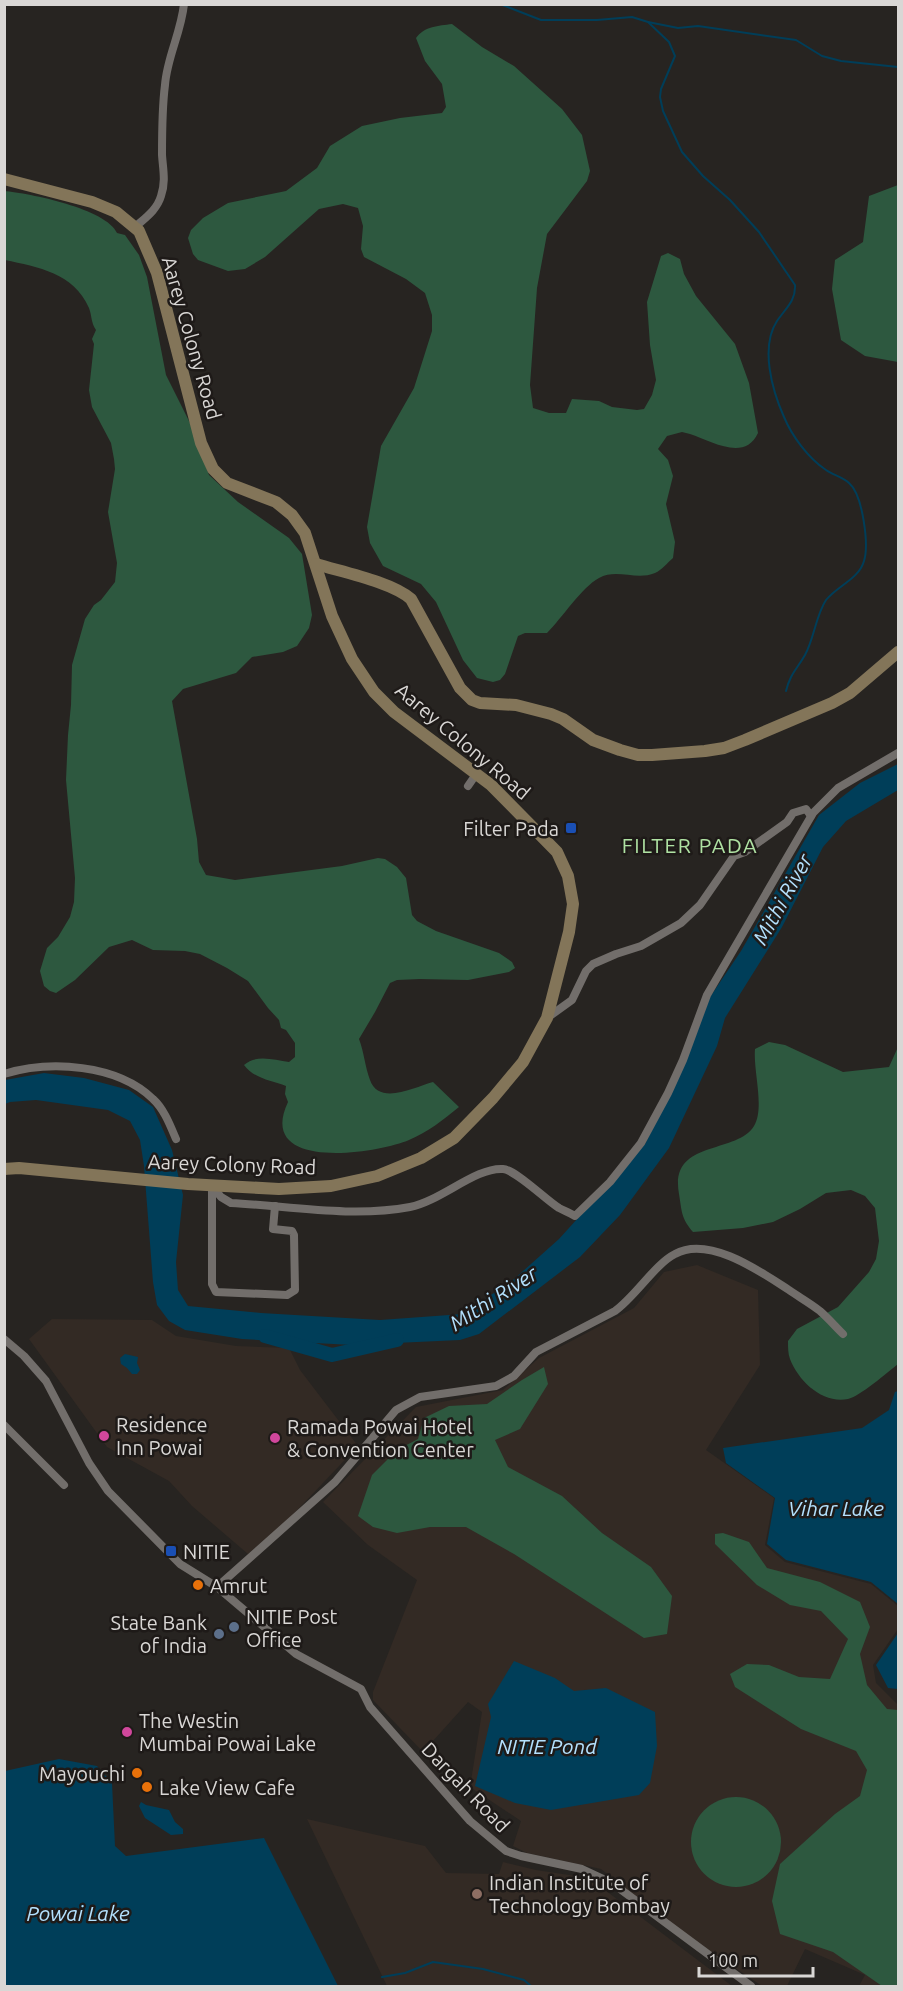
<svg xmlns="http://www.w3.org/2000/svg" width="903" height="1991" font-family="Ubuntu,sans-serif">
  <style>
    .built { fill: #332a24 }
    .green { fill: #2d583f }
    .water { fill: #003e59 }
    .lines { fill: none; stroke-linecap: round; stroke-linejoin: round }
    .stream { stroke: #003e59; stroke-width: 2 }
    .river { stroke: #003e59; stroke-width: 14 }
    .street { stroke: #726e6b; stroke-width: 8 }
    .secondary { stroke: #837559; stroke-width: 12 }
    .transit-dot { fill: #1a4fb4; stroke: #1e1a18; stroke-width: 2 }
    .hotel-dot { fill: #d1479c; stroke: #1e1a18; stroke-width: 2 }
    .food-dot { fill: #e8710a; stroke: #1e1a18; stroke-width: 2 }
    .service-dot { fill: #5c6f8a; stroke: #1e1a18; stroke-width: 2 }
    .education-dot { fill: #8d6e63; stroke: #1e1a18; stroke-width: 2 }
    .labels { text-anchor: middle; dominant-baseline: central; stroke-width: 5; stroke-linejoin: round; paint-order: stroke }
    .street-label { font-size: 20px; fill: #d9d7d5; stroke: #1e1a18 }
    .poi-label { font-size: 20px; fill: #d9d7d5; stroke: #1e1a18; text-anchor: start }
    .neighbourhood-label { font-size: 21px; letter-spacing: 1.5px; fill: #afe2a3; stroke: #1e1a18 }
    .water-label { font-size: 21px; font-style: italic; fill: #b3e1fe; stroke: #1e1a18 }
  </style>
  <rect width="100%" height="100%" fill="#272421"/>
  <!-- built -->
  <g class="built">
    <path d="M697,1265l61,25 2,75 -54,85 68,48 -9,47 20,17 86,22 27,22v23l-25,36 3,18 22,22v281h-39l6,-11 -60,-26 -18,37h-25l-73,-49 -88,-68 -74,-16 -14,-7 8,-25 -51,-34 12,-75 -14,-10 -45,50 -50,-52v-8l44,-112 -49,-35 -45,-43 93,-95 87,-17 36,-32 95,-50 30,-36z"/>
    <path d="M52,1319l100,1 24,16 60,10 53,2 11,22 58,76 -73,77 -37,31 -56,-48 -23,-25 -62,-34 -78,-108z"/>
    <path d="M307,1819l118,27 21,27 53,1 4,-12 33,8 53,8 143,108h-345z"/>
  </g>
  <!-- green -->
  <g class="green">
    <path d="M452,24l30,23 32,19 48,43 20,26 8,36 -3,10 -40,53 -10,54 -7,97 3,23 16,5h17l6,-14 27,2 13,6 25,3 7,-1 8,-14 4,-15 -6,-35 -3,-43 14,-46 7,-3 12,6 4,15 12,22 39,48 14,39 9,50c-13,29 -47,8 -68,1l-8,-2 -15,4 -9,13 10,11 5,16 -7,28 9,38 -2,16c-6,5 -11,12 -18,15 -19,8 -38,-5 -56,5 -17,9 -37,40 -52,55h-22l-7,3 -13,38 -5,6 -7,2 -16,-4 -14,-18 -27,-58 -15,-18 -38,-18 -13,-23 -3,-16 14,-81 33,-58 18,-57v-16l-7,-22 -19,-14 -42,-22 -3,-8 2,-23 -5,-18 -15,-4 -24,5 -54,48 -20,12 -17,2 -30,-11 -5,-6 -5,-16 3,-8 12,-12 25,-15 58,-12 31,-23 13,-22 32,-20 38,-8 42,-5 4,-6 -4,-23 -17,-23 -9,-23c9,-12 22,-12 36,-14z"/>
    <path d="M898,185v177l-33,-6 -24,-16 -9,-51 3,-29 28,-18 6,-46z"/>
    <path d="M4,191c25,2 103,18 113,42l8,2 14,20 8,22 19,98 24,48 19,52 29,27 51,36 13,16 10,61 -3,13 -12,18 -14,6 -31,5 -16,16 -53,16 -11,12 25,138 2,23 7,13 29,5 107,-14 36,-8 7,1 12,8 9,11 6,37 5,6 19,10 63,22 13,9 3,6 -6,4 -41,8 -48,-1 -23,1 -7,3 -15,29 -16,27c5,13 6,28 11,41 9,26 45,7 63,2l26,25c-16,13 -31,25 -50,33 -33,14 -154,32 -121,-38l-3,-8 1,-8c-14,-5 -33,-8 -42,-21 12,-11 30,-5 45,-3l6,-5v-14l-9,-13 -5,-2 -2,-8 -11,-12 -20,-27 -21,-13 -27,-14 -15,-3 -32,-1 -21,-10 -23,7 -34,33 -19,13 -6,-2 -6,-5 -4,-15 7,-23 11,-11 12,-20 4,-15 1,-24 -9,-98 2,-45 3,-30 1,-40 13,-46 9,-14 7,-5 14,-18 2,-19 -9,-51 7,-43 -1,-10 -3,-16 -19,-36 -3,-17 5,-46 -2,-5 4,-9c-5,-7 -4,-14 -7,-22 -15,-35 -51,-41 -84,-48z"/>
    <path d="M769,1042l16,3 58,27 46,-5 9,-20v317c-10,8 -39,33 -50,35 -25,5 -49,-17 -58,-40 -2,-5 -2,-12 -2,-18l9,-12 41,-22 31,-35 7,-13 3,-18 -4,-33 -10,-12 -14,-6 -25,3 -26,16 -27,13 -30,6 -50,4c-12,-14 -11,-20 -14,-38 -10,-55 57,-39 75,-68 11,-18 -1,-55 1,-77z"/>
    <path d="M544,1367l4,17 -28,45 -25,11 13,27 54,29 40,37 49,34 21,29 -5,38 -23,4 -130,-84 -48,-27h-36l-33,6 -24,-6 -15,-11 14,-41 25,-25 21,-11 6,-21 25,-12 38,-2 35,-24z"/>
    <path d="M723,1533l26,9 18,26 53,14 40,20 10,25 -10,27 7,31 20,24 11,1v276h-16l-49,-34 -53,-18 -8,-33 8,-37 55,-50 25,-18 7,-26 -11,-19 -55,-22 -66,-42 -5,-13 17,-10 22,1 30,12 31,2 18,-40 -27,-28 -31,-6 -33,-20 -42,-41v-10z"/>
    <circle cx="736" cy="1842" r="45"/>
  </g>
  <!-- water -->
  <g class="water">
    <path d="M898,764v26l-52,31 -23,26 -41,80 -57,91 -8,28 -48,102 -49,67 -40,42 -101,77 -19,6 -108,5 -110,-6 -57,-9 -16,-9 -12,-16 -4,-23 -9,-116 -4,-26 -10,-19 -22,-11 -72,-10 -26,2 -5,2v-24l39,-7 40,5 45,12 24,17 19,43 11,45 -7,67 2,28 10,16 73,7 119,7 83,-6 50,-34 46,-41 86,-95 43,-88 22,-59 31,-46 78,-136 41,-32z"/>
    <path d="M125,1354l13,3 -1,6 3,7 -3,4h-5l-5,-6 -6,-4 -1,-6z"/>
    <path d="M898,1391v213l-27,-22 -85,-22 -19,-16 8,-46 -49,-35 -3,-15 139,-20 27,-18 6,-18z"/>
    <path d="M898,1633v56l-10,-1 -12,-23z"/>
    <path d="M514,1661l41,17 19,13 32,-3 49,24 2,34 -7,37 -11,12 -88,15 -36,-7 -40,-17 16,-69 -3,-13z"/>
    <path d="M59,1759l38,7 15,17 3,63 11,10 138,-18 74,148h-333v-215z"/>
    <path d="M141,1802l5,3 23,5 6,12 8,7v5l-12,1 -26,-17 -6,-12z"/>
  </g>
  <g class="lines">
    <!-- stream -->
    <g class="stream">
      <path d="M500,4l41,16h56l35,-3 16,5 21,20 6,14 -14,33 -1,8 3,14 19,41 21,24 27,24 29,32 36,53c1,16 -10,24 -18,36 -17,26 -5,69 7,96 8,19 24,41 42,53 7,5 17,7 23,13 14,12 20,62 15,78 -5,18 -27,25 -38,39 -10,15 -12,39 -21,55 -8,14 -15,19 -19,36"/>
      <path d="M648,22l30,6 20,-2 98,14 26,16 19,5 57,6"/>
      <path d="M382,1977l23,-4 28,-11 50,7 41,11 7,6"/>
    </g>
    <!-- river -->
    <path class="river" d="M265,1336l67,19 65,-15"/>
    <!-- street -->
    <g class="street">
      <path d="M135,227c10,-9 22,-17 26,-31 5,-14 2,-27 1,-41 0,-23 0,-47 3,-70 2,-28 16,-52 19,-81"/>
      <path d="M468,786l9,-13"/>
      <path d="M547,1018l25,-18 14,-29 7,-7 23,-10 25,-8 40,-23 19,-18 34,-49 11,-4 42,-30 6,-9 13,-4 5,7"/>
      <path d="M4,1074c46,-14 113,-10 149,25 11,10 17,26 23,40"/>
      <path d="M212,1186l9,11 10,6c58,3 121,15 179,4 31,-6 66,-40 93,-38 13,1 43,31 56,39 6,3 11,5 16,8l35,-34 31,-39 27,-50 15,-33 24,-65 106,-182 25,-25 60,-35"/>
      <path d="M212,1186v98l4,8 71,3 8,-5 -1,-55 -2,-4 -19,-2 2,-23"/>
      <path d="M4,1339l20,17 22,25 43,82 19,28 72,73 37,23 79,67 65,35 9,18 100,114 36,30 15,5 61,13 30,14 139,103"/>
      <path d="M4,1425l60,60"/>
      <path d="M217,1587l118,-105 61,-72 24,-13 76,-11 18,-10 22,-24 79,-41c21,-15 40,-47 60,-57 34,-19 86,18 114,36 10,7 21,13 31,21 8,7 15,15 23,23"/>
    </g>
    <!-- secondary -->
    <g class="secondary">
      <path d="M4,179l88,23 24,10 23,19 18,42 44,170 12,26 14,14 49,19 16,13 13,18 27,83 20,43 22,33 20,20 97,73 66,67 11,24 5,28 -4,28 -22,86 -24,44 -30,36 -39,40 -33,20 -44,18 -46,10 -52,3 -91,-5 -169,-16 -15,1"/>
      <path d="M316,564c26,8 76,18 95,35l49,89 12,12 8,3 36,2 35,9 12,5 30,21 27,10 18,5h14l53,-4 19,-3 21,-8 87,-37 18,-10 48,-41"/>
    </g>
  </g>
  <!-- markers -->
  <g class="transit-dot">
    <rect x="565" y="822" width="12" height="12" rx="3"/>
    <rect x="165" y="1545" width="12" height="12" rx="3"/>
  </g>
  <g class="hotel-dot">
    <circle cx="104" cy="1436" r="6"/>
    <circle cx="275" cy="1438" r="6"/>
    <circle cx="127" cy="1732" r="6"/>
  </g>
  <g class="food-dot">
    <circle cx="198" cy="1585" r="6"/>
    <circle cx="137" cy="1773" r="6"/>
    <circle cx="147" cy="1787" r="6"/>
  </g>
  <g class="service-dot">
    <circle cx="234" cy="1627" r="6"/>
    <circle cx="219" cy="1634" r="6"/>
  </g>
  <circle class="education-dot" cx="477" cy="1894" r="6"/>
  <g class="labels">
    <!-- street labels -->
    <g class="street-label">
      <text transform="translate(192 338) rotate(74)">Aarey Colony Road</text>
      <text transform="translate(463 741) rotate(40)">Aarey Colony Road</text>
      <text transform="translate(232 1164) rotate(2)">Aarey Colony Road</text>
      <text transform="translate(466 1787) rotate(46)">Dargah Road</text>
    </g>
    <!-- poi labels -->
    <g class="poi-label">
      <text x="559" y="828" text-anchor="end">Filter Pada</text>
      <text x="116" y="1424">Residence<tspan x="116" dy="23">Inn Powai</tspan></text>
      <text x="287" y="1426">Ramada Powai Hotel<tspan x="287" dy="23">&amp; Convention Center</tspan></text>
      <text x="183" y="1551">NITIE</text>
      <text x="210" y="1585">Amrut</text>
      <text x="246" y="1616">NITIE Post<tspan x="246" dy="23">Office</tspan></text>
      <text x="207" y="1622" text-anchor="end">State Bank<tspan x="207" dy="23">of India</tspan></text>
      <text x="139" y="1720">The Westin<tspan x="139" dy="23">Mumbai Powai Lake</tspan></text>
      <text x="125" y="1773" text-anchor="end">Mayouchi</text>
      <text x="159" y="1787">Lake View Cafe</text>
      <text x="489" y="1882">Indian Institute of<tspan x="489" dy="23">Technology Bombay</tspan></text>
    </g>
    <!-- neighbourhood labels -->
    <g class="neighbourhood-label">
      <text x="690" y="845">FILTER PADA</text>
    </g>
    <!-- water labels -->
    <g class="water-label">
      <text transform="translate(782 899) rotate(-61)">Mithi River</text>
      <text transform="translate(493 1298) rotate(-33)">Mithi River</text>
      <text x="836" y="1508">Vihar Lake</text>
      <text x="547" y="1746">NITIE Pond</text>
      <text x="78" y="1913">Powai Lake</text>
    </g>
  </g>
  <!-- border -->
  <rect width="903" height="1991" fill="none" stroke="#d9d7d5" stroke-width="12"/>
  <!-- scale -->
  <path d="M699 1967v9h114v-9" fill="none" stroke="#d9d7d5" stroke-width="3"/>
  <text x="708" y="1967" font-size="18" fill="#d9d7d5" stroke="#1e1a18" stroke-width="4.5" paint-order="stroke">100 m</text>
</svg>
